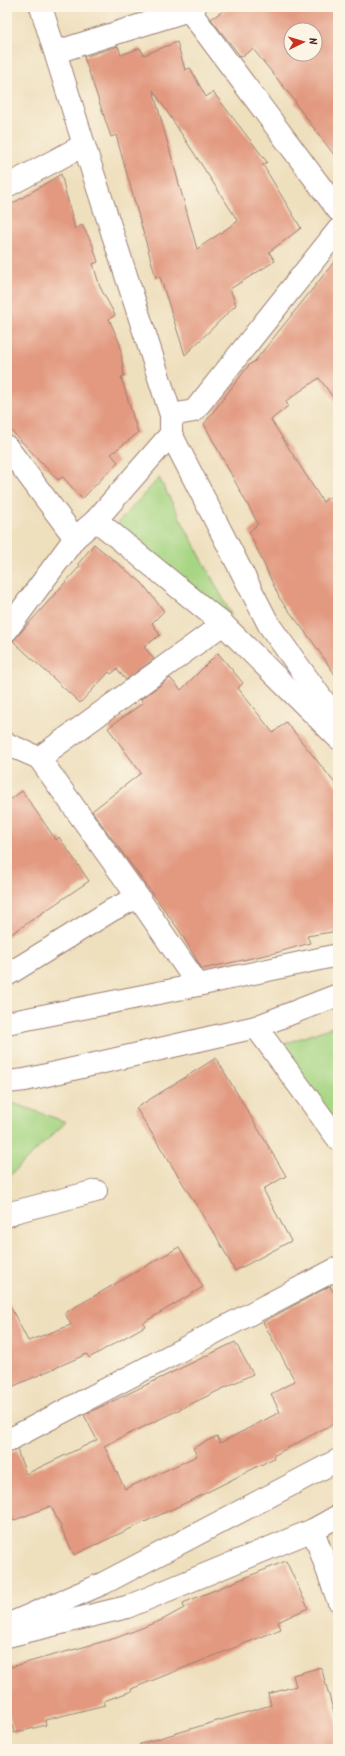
<svg xmlns="http://www.w3.org/2000/svg" width="345" height="1756" font-family="Kalam,sans-serif">
  <style>
    .green { fill: #a6d583; stroke: #787a57 }
    .building { fill: #e29980; fill-rule: evenodd }
    .lines { fill: none; stroke-linecap: round; stroke-linejoin: round }
    .street-casing { stroke: #9c7f74; stroke-width: 24 }
    .street { stroke: #fff; stroke-width: 22 }
  </style>
  <rect width="100%" height="100%" fill="#fcf5e5"/>
  <filter id="ink" filterUnits="userSpaceOnUse"><feTurbulence type="fractalNoise" baseFrequency=".025" numOctaves="2"/><feDisplacementMap in="SourceGraphic" scale="8" xChannelSelector="R" yChannelSelector="G"/><feConvolveMatrix kernelMatrix="1 2 1 2 8 2 1 2 1" color-interpolation-filters="sRGB"/></filter>
  <filter id="wash" filterUnits="userSpaceOnUse"><feTurbulence type="fractalNoise" baseFrequency=".012" numOctaves="4" result="noise"/><feDisplacementMap in="SourceGraphic" scale="16" xChannelSelector="R" yChannelSelector="G"/><feGaussianBlur stdDeviation="0.9" result="paint"/><feColorMatrix in="noise" values="0 0 0 0 0 0 0 0 0 0 0 0 0 0 0 0 0 1.4 0 .05"/><feComposite in="paint" operator="in"/></filter>
  <g filter="url(#wash)">
    <rect width="100%" height="100%" fill="#eedfbd"/>
    <!-- green -->
    <g class="green">
      <path d="M159,478l73,138 -116,-91z"/>
      <path d="M338,1025v100l-60,-79z"/>
      <path d="M7,1101l59,21 -59,56z"/>
    </g>
    <g id="blocks">
      <!-- building -->
      <g class="building">
        <path d="M229,7h109v153l-43,-57 1,-1 -43,-53 -12,8 -30,-38zM291,30h24v24h-24z"/>
        <path d="M177,42l8,28 5,-2 16,29 7,-5 54,70 -4,3 38,63 -32,24 6,9 -45,28 6,16 -51,50 -25,-78 -4,1 -40,-143 -5,2 -27,-80 34,-11 3,9 19,-7 4,7zM153,90l85,131 -41,28z"/>
        <path d="M61,174l14,55 7,-4 10,18 6,19 -5,2 7,23 15,28 -6,4 11,25 4,32 -3,1 17,56 -27,21 7,8 -36,37 -19,-22 -5,3 -51,-54v-219z"/>
        <path d="M338,257v147l-19,-26 -33,23 2,5 -17,14 52,82 6,-5 9,11v171l-26,-38 -32,-42 -31,-67 9,-8 -54,-100 45,-59 6,-4z"/>
        <path d="M94,544l48,39 22,28 -12,12 8,12 -16,12 10,12 -28,21 -9,-11 -6,5 -2,-2 -29,31 -67,-62 67,-75 -2,-2z"/>
        <path d="M218,653l25,30 -5,5 35,45 13,-11 52,65v144l-31,5 3,7 -31,9 -77,17 -23,-39 -87,-119 49,-38 -33,-45 35,-25 -2,-4 29,-21 11,12z"/>
        <path d="M22,791l34,49 3,-3 30,44 -82,56v-135z"/>
        <path d="M216,1058l70,118 -23,13 28,52 -56,30 -21,-39h-1l-77,-124z"/>
        <path d="M179,1247l24,40 -60,36 2,3 -56,32 -2,-4 -80,35v-89l21,41 43,-16 -6,-12z"/>
        <path d="M330,1286l8,15v120l-65,35 1,2 -76,39 -124,58 -23,-49 -44,17v-70l10,-3 9,24 71,-34 -13,-25 151,-73 18,32 -149,72 21,43 72,-33 -4,-8 24,-12 3,7 60,-31 -9,-18 24,-13 -32,-59z"/>
        <path d="M286,1561l22,47 -30,14 3,7 -150,60 1,2 -28,10 1,4 -60,15 1,5 -32,8 -7,-26v-39l109,-30 46,-18 22,-12 -1,-5z"/>
        <path d="M321,1667l17,60v15l-26,7h-171l-1,-5 131,-39 -3,-11 28,-8 -3,-11z"/>
      </g>
    </g>
  </g>
  <g filter="url(#ink)">
    <use href="#blocks" fill-opacity="0" stroke="#9c7f74" stroke-width="1"/>
    <g class="lines">
      <defs>
        <g id="street">
          <path d="M41,7l43,138 87,270"/>
          <path d="M189,10l149,200"/>
          <path d="M56,52l133,-42 6,-3"/>
          <path d="M7,186l77,-41"/>
          <path d="M171,434l98,191 69,96"/>
          <path d="M7,447l68,91"/>
          <path d="M96,520l127,104 115,114"/>
          <path d="M7,630l68,-92 21,-18 75,-86v-19l23,-4 144,-181"/>
          <path d="M7,744l32,14 99,139"/>
          <path d="M39,758l184,-134"/>
          <path d="M7,975l105,-65 26,-13 60,88"/>
          <path d="M7,1023l191,-38 140,-30"/>
          <path d="M256,1027l82,112"/>
          <path d="M7,1082l18,-2 231,-53 82,-32"/>
          <path d="M7,1216l7,-4 82,-21"/>
          <path d="M7,1441l331,-173"/>
          <path d="M313,1530l25,70"/>
          <path d="M7,1625l97,-42 234,-123"/>
          <path d="M7,1636l120,-29 186,-77 25,-14"/>
        </g>
      </defs>
      <!-- street casing -->
      <use href="#street" class="street-casing"/>
      <!-- street -->
      <use href="#street" class="street"/>
    </g>
  </g>
  <!-- margin -->
  <rect width="345" height="1756" fill="none" stroke="#fcf5e5" stroke-width="24"/>
  <!-- north arrow -->
  <g transform="translate(303 42) rotate(85)"><circle r="19" fill="#fcf5e5" stroke="#b59f9b"/>
  <path d="M0-3L7 15L0 10L-7 15Z" fill="#c8321e"/>
  <text y="-6" font-size="11" font-weight="bold" text-anchor="middle" fill="#4a1f2b">N</text>
  </g>
</svg>
